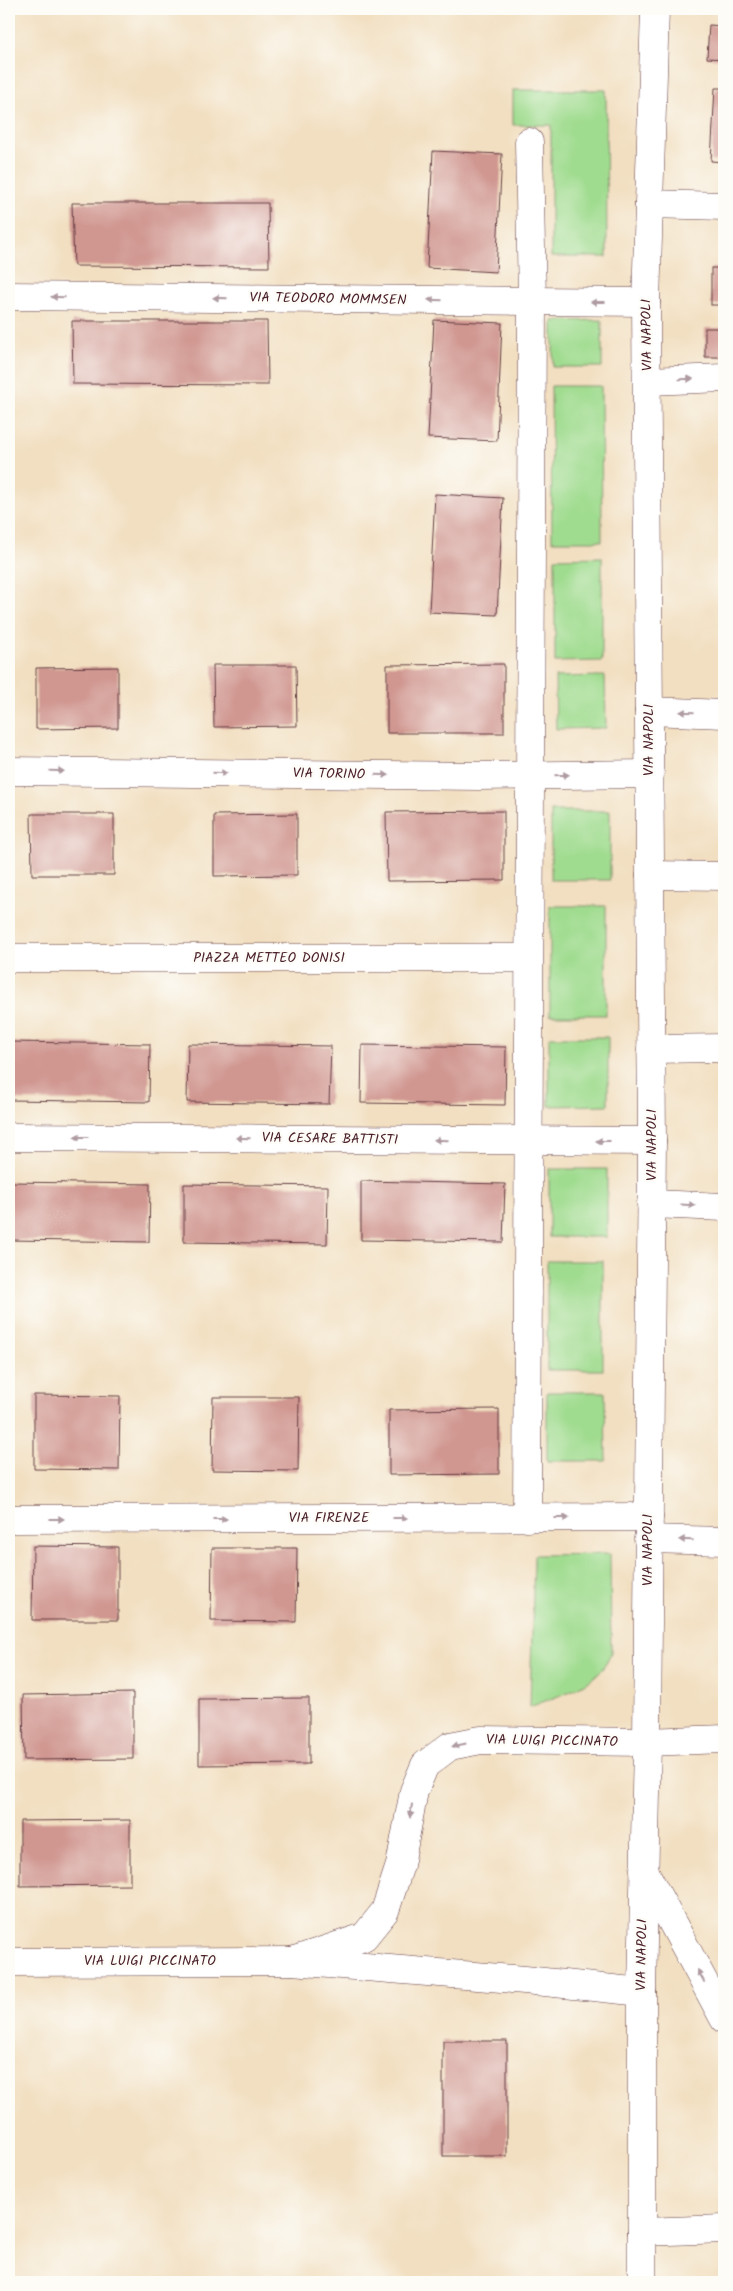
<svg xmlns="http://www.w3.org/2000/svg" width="733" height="2291" font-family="Kalam,sans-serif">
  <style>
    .green { fill: #a0dc90; stroke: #757e5e }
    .building { fill: #d09690 }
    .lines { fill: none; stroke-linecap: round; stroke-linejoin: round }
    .street-casing { stroke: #633c42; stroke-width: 29 }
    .secondary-casing { stroke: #633c42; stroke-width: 29 }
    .street { stroke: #fff; stroke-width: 28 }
    .secondary { stroke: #fff; stroke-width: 28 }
    .oneway { fill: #ae9aa0 }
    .labels { text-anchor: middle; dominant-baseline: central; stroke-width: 5; stroke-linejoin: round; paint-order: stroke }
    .street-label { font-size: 14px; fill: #4a1f2b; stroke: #fdfcf7 }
  </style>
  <rect width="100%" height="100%" fill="#fdfcf7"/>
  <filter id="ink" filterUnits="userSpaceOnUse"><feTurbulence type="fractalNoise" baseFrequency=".02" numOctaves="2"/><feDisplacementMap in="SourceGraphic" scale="10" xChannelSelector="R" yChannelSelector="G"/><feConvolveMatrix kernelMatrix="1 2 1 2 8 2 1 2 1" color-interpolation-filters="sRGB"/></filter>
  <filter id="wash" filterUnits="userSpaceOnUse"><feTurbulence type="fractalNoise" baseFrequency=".0096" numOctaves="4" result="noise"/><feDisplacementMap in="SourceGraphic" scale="20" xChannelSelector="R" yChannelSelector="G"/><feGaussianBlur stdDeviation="1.12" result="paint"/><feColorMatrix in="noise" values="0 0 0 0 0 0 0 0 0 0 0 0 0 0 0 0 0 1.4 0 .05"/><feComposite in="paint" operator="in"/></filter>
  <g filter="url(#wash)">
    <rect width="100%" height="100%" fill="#f2dfc1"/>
    <!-- green -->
    <g class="green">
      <path d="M513,90h93l1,167h-56v-132h-38z"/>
      <path d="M602,320v47h-49v-46z"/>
      <path d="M551,386h50l1,155h-50z"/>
      <path d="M602,557v104l-47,1v-104z"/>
      <path d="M605,676l1,52 -50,1 -1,-52z"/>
      <rect x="551" y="811" width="59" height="69"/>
      <rect x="550" y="906" width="56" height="109"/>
      <path d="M549,1037h59v68l-59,1z"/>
      <rect x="549" y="1169" width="58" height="68"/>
      <rect x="547" y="1261" width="56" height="109"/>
      <path d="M547,1392h58l1,69h-59z"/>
      <path d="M610,1554l1,99c-11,33 -53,42 -81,54l4,-152z"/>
    </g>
    <g id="blocks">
      <!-- building -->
      <g class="building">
        <path d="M709,25l15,1v33l-17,-1z"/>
        <path d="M715,88h9v74l-13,-1z"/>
        <path d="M433,151l69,3 -6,118 -69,-4z"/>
        <path d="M72,203h196l1,64 -195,-1z"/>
        <rect x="711" y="268" width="13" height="37"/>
        <path d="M434,320l68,3 -5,118 -69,-3z"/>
        <path d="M72,321h195l1,64 -195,-1z"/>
        <rect x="705" y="328" width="19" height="29"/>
        <path d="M435,494l68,4 -6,117 -68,-3z"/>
        <path d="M504,664v69h-117v-68z"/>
        <path d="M213,665h83l1,61 -83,1z"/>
        <path d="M118,667v61l-82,1v-61z"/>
        <path d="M504,811v69l-117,1 -1,-69z"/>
        <path d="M31,814h83v61h-82z"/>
        <path d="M297,814v61l-83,1v-61z"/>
        <path d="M9,1042l141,2 -1,58 -140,-2z"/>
        <path d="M188,1044l143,2 -2,58 -142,-2z"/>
        <path d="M362,1045l144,2 -1,58 -144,-2z"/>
        <path d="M361,1181l144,3 -2,58 -142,-2z"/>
        <path d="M9,1182l141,2 -1,58 -140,-2z"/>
        <path d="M184,1184l144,2 -1,58 -143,-2z"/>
        <path d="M34,1395l86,1 -1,74 -85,-1z"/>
        <path d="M213,1397h86l-1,74 -86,-1z"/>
        <path d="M499,1409v65l-110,1v-65z"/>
        <path d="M33,1546l85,1v73h-86z"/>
        <path d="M212,1548h85l-1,74 -85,-1z"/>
        <path d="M133,1693v66l-109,1 -1,-65z"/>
        <path d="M309,1698v66l-110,1v-66z"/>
        <path d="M130,1820v65l-110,1v-65z"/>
        <rect x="443" y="2041" width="64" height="115"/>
      </g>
    </g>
  </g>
  <g filter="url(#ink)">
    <use href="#blocks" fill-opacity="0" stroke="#633c42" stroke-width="1"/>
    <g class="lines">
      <defs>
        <g id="street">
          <path d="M649,204l75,2"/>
          <path d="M9,296l637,6"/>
          <path d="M648,381l76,-3"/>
          <path d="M649,711l75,3"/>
          <path d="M9,771l470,5 171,-2"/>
          <path d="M650,875l74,1"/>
          <path d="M9,958h519"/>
          <path d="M651,1049l73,-1"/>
          <path d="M9,1137l643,4"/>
          <path d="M651,1204l73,3"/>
          <path d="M527,1518l5,-1217 -3,-159"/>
          <path d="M9,1519l640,-2"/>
          <path d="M648,1539l76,2"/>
          <path d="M644,1870l80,149"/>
          <path d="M292,1961l72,-24 21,-26 15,-46 14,-74 11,-26 25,-19 31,-6 166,2"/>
          <path d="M642,2232l82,-3"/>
        </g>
        <g id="secondary">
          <path d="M647,1742l77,-3"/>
          <path d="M9,1962l283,-1 233,19 117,12"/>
          <path d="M642,2282v-290l5,-250 5,-601 -6,-839 9,-293"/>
        </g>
      </defs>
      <!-- street casing -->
      <use href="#street" class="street-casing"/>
      <!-- secondary casing -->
      <use href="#secondary" class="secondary-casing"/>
      <!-- street -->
      <use href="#street" class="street"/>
      <!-- secondary -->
      <use href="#secondary" class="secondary"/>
    </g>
    <!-- one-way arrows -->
    <defs><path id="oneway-solid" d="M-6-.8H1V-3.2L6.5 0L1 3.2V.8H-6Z" transform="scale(1.25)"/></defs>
    <g class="oneway">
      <use href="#oneway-solid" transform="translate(58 297) rotate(-179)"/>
      <use href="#oneway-solid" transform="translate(220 298) rotate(-179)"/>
      <use href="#oneway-solid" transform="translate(435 300) rotate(-179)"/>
      <use href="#oneway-solid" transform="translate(598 302) rotate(-180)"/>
      <use href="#oneway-solid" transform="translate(686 379) rotate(-2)"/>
      <use href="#oneway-solid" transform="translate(687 712) rotate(-178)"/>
      <use href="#oneway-solid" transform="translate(57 771) rotate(1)"/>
      <use href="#oneway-solid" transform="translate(220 773) rotate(1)"/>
      <use href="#oneway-solid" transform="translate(382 775) rotate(1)"/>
      <use href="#oneway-solid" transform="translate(562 775) rotate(-1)"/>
      <use href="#oneway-solid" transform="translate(81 1137) rotate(-180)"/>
      <use href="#oneway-solid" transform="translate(243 1138) rotate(-179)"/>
      <use href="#oneway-solid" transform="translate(441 1140) rotate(-179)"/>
      <use href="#oneway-solid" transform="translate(603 1141) rotate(-180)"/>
      <use href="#oneway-solid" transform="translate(688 1205) rotate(3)"/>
      <use href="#oneway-solid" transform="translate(400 1518)"/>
      <use href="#oneway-solid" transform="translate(562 1518)"/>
      <use href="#oneway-solid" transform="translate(57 1519)"/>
      <use href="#oneway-solid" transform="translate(220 1519)"/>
      <use href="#oneway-solid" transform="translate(686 1540) rotate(-179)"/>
      <use href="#oneway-solid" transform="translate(459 1745) rotate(168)"/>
      <use href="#oneway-solid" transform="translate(411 1811) rotate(98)"/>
      <use href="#oneway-solid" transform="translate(701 1976) rotate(-118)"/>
    </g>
  </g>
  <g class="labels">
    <!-- street labels -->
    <g class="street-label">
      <text transform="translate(328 299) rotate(1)">VIA TEODORO MOMMSEN</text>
      <text transform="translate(647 335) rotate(-91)">VIA NAPOLI</text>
      <text transform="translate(649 740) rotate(-90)">VIA NAPOLI</text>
      <text transform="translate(329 774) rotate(1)">VIA TORINO</text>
      <text x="269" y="958">PIAZZA METTEO DONISI</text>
      <text transform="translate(330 1139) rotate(1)">VIA CESARE BATTISTI</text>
      <text transform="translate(652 1145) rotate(-90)">VIA NAPOLI</text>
      <text x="329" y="1518">VIA FIRENZE</text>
      <text transform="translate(648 1550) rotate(-90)">VIA NAPOLI</text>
      <text transform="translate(552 1741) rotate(1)">VIA LUIGI PICCINATO</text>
      <text transform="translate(642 1955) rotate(-89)">VIA NAPOLI</text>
      <text x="150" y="1961">VIA LUIGI PICCINATO</text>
    </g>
  </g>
  <!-- margin -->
  <rect width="733" height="2291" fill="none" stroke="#fdfcf7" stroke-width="30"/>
</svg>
